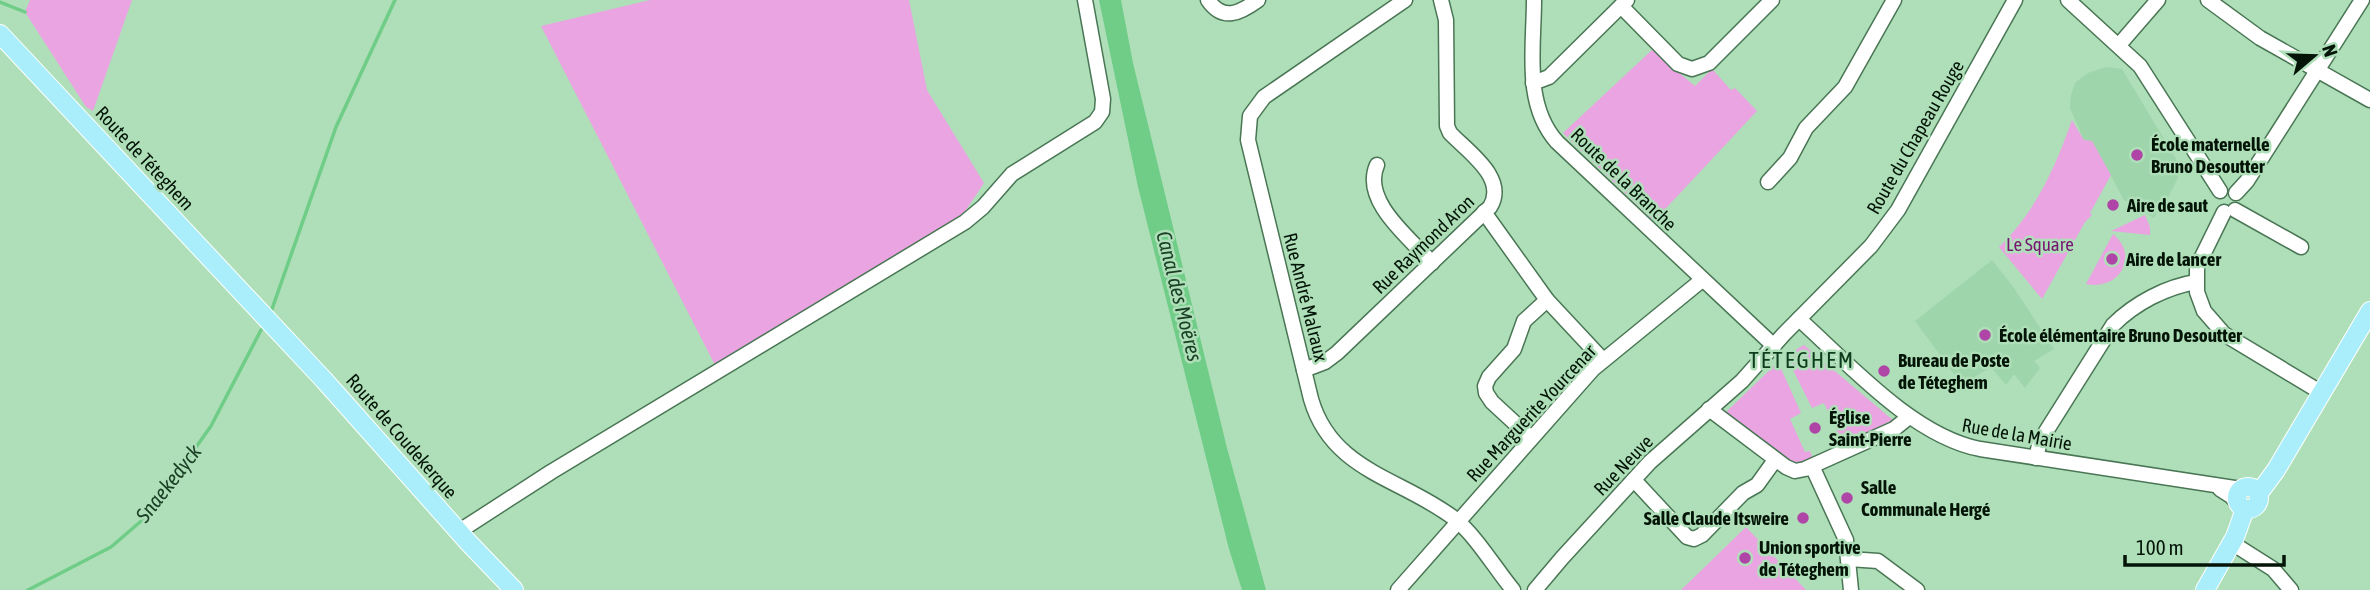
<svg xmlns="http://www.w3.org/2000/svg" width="2370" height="590" font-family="'Asap Condensed',sans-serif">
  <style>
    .built { fill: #9ed5aa }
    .green { fill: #eaa4e2 }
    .water { fill: #6fcd88 }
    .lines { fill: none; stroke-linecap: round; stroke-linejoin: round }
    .stream { stroke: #6fcd88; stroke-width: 3.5 }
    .minor-casing { stroke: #497654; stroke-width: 17 }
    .major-casing { stroke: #fff; stroke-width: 20 }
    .minor { stroke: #fff; stroke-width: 14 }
    .major { stroke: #a9eefa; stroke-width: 18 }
    .poi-dot { fill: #af46a7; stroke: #afdfb8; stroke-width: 2.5 }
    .labels { text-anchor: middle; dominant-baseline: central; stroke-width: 5; stroke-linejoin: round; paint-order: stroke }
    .street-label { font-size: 19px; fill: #041508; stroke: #afdfb8 }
    .poi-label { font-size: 19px; font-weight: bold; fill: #041508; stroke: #afdfb8; text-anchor: start }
    .park-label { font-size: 19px; fill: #771671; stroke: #afdfb8 }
    .water-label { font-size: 21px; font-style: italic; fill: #1a4025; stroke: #afdfb8 }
    .quarter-label { font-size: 23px; letter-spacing: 2px; fill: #0e3c1d; stroke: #afdfb8 }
  </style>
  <rect width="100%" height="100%" fill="#afdfb8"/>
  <!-- built -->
  <g class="built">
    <path d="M2106,67l16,2 60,100 -16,33 -2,-1 -10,17 -30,-18 -32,-59 -8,-1 -14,-32 1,-13 4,-12 13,-10z"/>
    <path d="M1992,260l22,28 40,61 -20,12 6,7 -15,20 -11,-14 -8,11 -15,-18 -29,18 -47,-64z"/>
  </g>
  <!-- green -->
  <g class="green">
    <path d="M30,0h102l-39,111 -7,-4 -61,-95z"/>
    <path d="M650,0h259l18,90 57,93 -22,33 -247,149 -174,-339z"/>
    <path d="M1652,50l43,36 17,-17 19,21 4,-2 22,23 -103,110 -91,-88z"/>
    <path d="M2072,120l12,20 8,1 19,34 -21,38 2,2 -7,7 -43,77 -43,-52c37,-36 56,-79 73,-127z"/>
    <path d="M2145,215l5,12v8l-39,-4z"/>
    <path d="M2113,234c27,22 6,57 -27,50z"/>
    <path d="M1804,345l84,71 5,4 -54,26 -3,-7 4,-2 -16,-34 -12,5 -26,-52z"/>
    <path d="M1778,362l23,51 -11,6 15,33 5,-1 3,8 -17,7 -72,-52z"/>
    <path d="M1746,527l60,63h-125z"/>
  </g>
  <!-- water -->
  <path class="water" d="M1099,0h22l12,63 94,385 39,142h-24l-13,-41 -91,-362z"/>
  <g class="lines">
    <!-- stream -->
    <g class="stream">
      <path d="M0,2l25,10"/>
      <path d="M272,309l64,-182 59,-127"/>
      <path d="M28,590l83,-43 36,-31 64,-90 50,-96"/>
    </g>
    <defs>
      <g id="minor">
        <path d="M1208,0c15,22 32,13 50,0"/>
        <path d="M1405,0l-141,97 -14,19 -2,24 63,259c21,73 91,79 144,120 21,17 40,49 58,71"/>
        <path d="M1534,0c0,47 -11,104 23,142l217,204"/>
        <path d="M2068,0l72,66 80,125"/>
        <path d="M2208,0l52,38 110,62"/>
        <path d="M1621,6l57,58 14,5 17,-6 63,-63"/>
        <path d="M2119,45l39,-45"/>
        <path d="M1533,83l16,-6 78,-77"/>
        <path d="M1377,165c-16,36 33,73 55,98"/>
        <path d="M1768,182l22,-24 16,-30 39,-41 49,-87"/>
        <path d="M2236,193l11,-12 115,-181"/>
        <path d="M2235,210l66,37"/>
        <path d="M1484,212l63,88 56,60"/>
        <path d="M2224,212l-27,55v25l7,19 20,23 98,59"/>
        <path d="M1799,319c50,45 114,117 181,130l261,40"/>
        <path d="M1304,370l21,-8 12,-9 153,-146c18,-29 -23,-56 -40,-74l-3,-7 -1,-106 -5,-20"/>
        <path d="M1709,409l77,58 9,4 10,-2 89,-40 15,-12"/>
        <path d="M1531,438l-39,-36 -6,-9 -1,-7 4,-9 25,-28 10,-28 23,-21"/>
        <path d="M2036,458l4,-17 73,-116c22,-22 53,-38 83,-43"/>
        <path d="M1812,466l34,74 5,50"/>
        <path d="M1634,480l53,57 7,2 8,-4 41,-42 14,-8 18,-25"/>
        <path d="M2220,489l11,7 7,8"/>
        <path d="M458,532l93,-60 414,-250 18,-15 29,-33 83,-52 7,-10 1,-13 -18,-99"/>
        <path d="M2232,543l41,26 18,21"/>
        <path d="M1849,559l29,2 39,29"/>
        <path d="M1398,590l195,-221 109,-89"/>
        <path d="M1535,590l27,-32 88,-96 92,-81 42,-47 87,-88 27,-36 117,-210"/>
      </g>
      <g id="major">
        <path d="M0,34l324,346 144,162 46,48"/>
        <circle cx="2248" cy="498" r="11"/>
        <path d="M2259,493l17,-23 94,-159"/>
        <path d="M2205,590l30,-53 10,-28"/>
      </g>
    </defs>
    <!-- minor casing -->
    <use href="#minor" class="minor-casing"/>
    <!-- major casing -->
    <use href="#major" class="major-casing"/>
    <!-- minor -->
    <use href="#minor" class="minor"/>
    <!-- major -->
    <use href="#major" class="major"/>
  </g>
  <!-- markers -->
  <g class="poi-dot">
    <circle cx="2137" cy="155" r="7"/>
    <circle cx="2113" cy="205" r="7"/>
    <circle cx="2112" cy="259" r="7"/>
    <circle cx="1985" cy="335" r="7"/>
    <circle cx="1884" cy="371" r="7"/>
    <circle cx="1815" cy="428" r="7"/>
    <circle cx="1847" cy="498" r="7"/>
    <circle cx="1803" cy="518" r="7"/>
    <circle cx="1745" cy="558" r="7"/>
  </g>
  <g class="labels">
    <!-- street labels -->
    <g class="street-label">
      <text transform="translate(1915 137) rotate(-60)">Route du Chapeau Rouge</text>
      <text transform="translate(145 158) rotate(47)">Route de Téteghem</text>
      <text transform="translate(1624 179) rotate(44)">Route de la Branche</text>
      <text transform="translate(1423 244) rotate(-44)">Rue Raymond Aron</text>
      <text transform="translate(1306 297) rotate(76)">Rue André Malraux</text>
      <text transform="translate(1531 413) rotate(-47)">Rue Marguerite Yourcenar</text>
      <text transform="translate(2017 434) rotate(10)">Rue de la Mairie</text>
      <text transform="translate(402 436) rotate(49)">Route de Coudekerque</text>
      <text transform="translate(1623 465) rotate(-46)">Rue Neuve</text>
    </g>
    <!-- poi labels -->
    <g class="poi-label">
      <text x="2151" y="144">École maternelle<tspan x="2151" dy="22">Bruno Desoutter</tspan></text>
      <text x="2127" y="205">Aire de saut</text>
      <text x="2126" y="259">Aire de lancer</text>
      <text x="1999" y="335">École élémentaire Bruno Desoutter</text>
      <text x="1898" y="360">Bureau de Poste<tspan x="1898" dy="22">de Téteghem</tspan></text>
      <text x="1829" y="417">Église<tspan x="1829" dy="22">Saint-Pierre</tspan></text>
      <text x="1861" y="487">Salle<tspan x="1861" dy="22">Communale Hergé</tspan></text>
      <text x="1789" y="518" text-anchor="end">Salle Claude Itsweire</text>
      <text x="1759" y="547">Union sportive<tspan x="1759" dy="22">de Téteghem</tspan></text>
    </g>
    <!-- park labels -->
    <g class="park-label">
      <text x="2040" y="244">Le Square</text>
    </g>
    <!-- water labels -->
    <g class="water-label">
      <text transform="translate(1180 296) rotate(76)">Canal des Moëres</text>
      <text transform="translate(168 483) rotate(-52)">Snaekedyck</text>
    </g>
    <!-- quarter labels -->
    <g class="quarter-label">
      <text x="1802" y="360">TÉTEGHEM</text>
    </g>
  </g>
  <!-- north arrow -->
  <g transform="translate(2314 56) rotate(71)" stroke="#afdfb8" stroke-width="5" paint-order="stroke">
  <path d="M0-5L12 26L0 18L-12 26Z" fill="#041508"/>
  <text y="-10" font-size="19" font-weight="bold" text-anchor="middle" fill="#041508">N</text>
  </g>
  <!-- scale -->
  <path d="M2125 555v10h159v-10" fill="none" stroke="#041508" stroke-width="3.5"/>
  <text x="2136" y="555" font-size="21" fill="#041508" stroke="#afdfb8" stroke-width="5" paint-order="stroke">100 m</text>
</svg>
